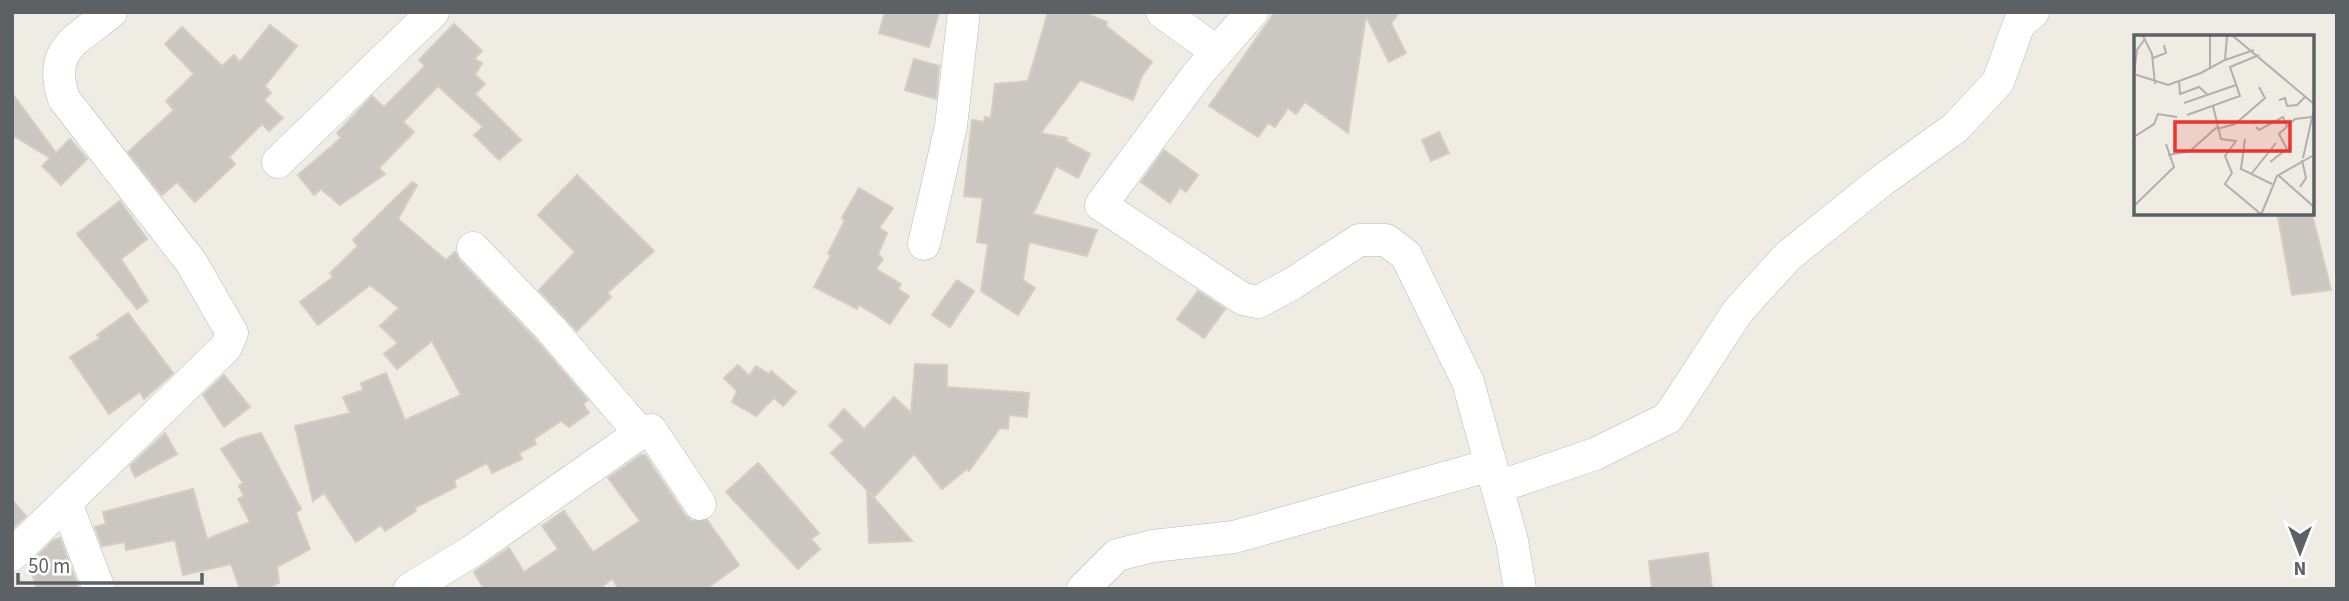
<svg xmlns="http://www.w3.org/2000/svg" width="2349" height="601" font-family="'Source Sans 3',sans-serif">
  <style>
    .building { fill: #cac7c1; stroke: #d4cec2; stroke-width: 2 }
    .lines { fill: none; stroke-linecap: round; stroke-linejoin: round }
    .minor-casing { stroke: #b7babf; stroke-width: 33 }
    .minor { stroke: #fff; stroke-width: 32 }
    .inset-road { fill: none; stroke: #b0b0ad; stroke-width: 2 }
    .view { fill: #ee332c; fill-opacity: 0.15; stroke: #ee332c; stroke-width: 3.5 }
    .inset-edge { fill: none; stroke: #5c6165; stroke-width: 3.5 }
  </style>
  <rect width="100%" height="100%" fill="#efece4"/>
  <!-- building -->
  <g class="building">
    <path d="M885,12h54l-10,35 -50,-14z"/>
    <path d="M1048,12h35l24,10 -1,4 46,36 -10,14 -9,24 -53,-20 -39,53 26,5 -1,3 24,13 -12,24 -22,-12 -23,48 64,16 -10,26 -58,-14 -6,38 12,8 -17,27 -37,-24 7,-47 -11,-2 6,-44 -19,-2 8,-76 12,2 1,-5 6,1 4,-34 33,-3z"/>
    <path d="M1275,12h125l-9,11 15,30 -17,9 -23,-46 -18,117 -43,-31 -9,12 -8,-6 -13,19 -7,-4 -10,14 -49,-31z"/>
    <path d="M454,24l28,27 -8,8 8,4 -7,12 10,9 -10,10 46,46 -22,20 -25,-25 9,-8 -45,-41 -35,36 11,10 -35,36 6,6 -45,31 -19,-16 -7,6 -16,-20 43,-37 -4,-5 35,-37 12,11 41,-41 -6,-6z"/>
    <path d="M270,25l27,21 -32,40 6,7 -7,7 19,18 -14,13 -7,-7 -33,33 6,7 -40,38 -18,-20 -15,13 -34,-43 46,-42 -8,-9 28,-27 -29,-30 17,-17 40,39 12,-11 6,7z"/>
    <path d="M914,59l25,7 -3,33 -31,-9z"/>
    <path d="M12,93l44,60 14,-14 17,20 -26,26 -19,-19 8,-8 -38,-23z"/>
    <path d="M1439,132l10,21 -18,8 -9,-21z"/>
    <path d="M1164,150l34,25 -12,17 -6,-4 -10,15 -29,-21z"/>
    <path d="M577,175l77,76 -47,42 4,4 -34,34 -38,-41 36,-38 -37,-37z"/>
    <path d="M412,182l5,3 -19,34 48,41 9,-8 5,9 76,79 52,60 -5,4 6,9 -20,14 -8,-6 -27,18 2,5 -17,9 3,6 -30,14 -5,-10 -33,17 2,7 -42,21 2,3 -31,20 -4,-6 -25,17 -32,-49 -11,8 -18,-75 55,-13 -7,-16 20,-7 -2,-7 25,-10 19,47 56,-25 -29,-54 -35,28 -13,-15 14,-11 -18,-17 19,-18 -29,-23 -52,40 -18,-23 33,-25 -3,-4 28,-27 -5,-6z"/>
    <path d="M859,188l34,20 -14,20 8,5 -9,21 5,5 -7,10 25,15 -3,5 11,7 -19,28 -31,-19 -2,4 -43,-22 17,-32 -3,-1 17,-34 -3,-2z"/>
    <path d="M120,201l27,38 -26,20 27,42 -11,8 -60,-75z"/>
    <path d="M2299,214h13l19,76 -39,5 -14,-78z"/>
    <path d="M957,280l17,11 -24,36 -18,-12z"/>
    <path d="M1198,291l27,18 -21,29 -27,-19z"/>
    <path d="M128,313l45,60 -29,26 -4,-7 -31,22 -39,-57 30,-19 -3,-3z"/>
    <path d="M915,364l32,1v22l82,6 -2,24 -18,-2 -1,14 -8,-1 -31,43 -2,-2 -25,20 -28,-35 -40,43 -43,-44 13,-13 -15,-14 15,-17 20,20 30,-32 17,16z"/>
    <path d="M738,365l11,11 7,-10 13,8 2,-3 25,21 -13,14 -9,-8 -18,18 -24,-14 5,-11 -13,-13z"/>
    <path d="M224,375l26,32 -26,20 -21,-32z"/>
    <path d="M165,433l12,21 -42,23 -5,-11z"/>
    <path d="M261,433l40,76 -5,4 14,36 -33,18 2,16 -14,6h-25l-9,-25 -48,11 -8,-35 -49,10 -1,-8 -23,4 -7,-19 11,-3 -3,-12 90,-23 14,50 43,-17 -12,-23 6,-3 -5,-10 4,-3 -22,-34 17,-10z"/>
    <path d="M641,455h4l40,60 7,6 15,-1 32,45 -33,24h-87l-7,-10 -13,10h-115l-10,-17 35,-24 15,24 34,-23 -16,-23 22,-15 29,41 47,-31 -32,-43z"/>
    <path d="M758,463l61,70 -8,6 9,10 -22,20 -72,-77z"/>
    <path d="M867,490l45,51 -43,2z"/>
    <path d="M12,500l14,16 -14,13z"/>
    <path d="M60,538l19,51h-42l-8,-25 25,-24z"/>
    <path d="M1708,553l4,36h-60l-3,-28z"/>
  </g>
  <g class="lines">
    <defs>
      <g id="minor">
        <path d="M1162,12l55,40"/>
        <path d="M1252,12l-55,63 -96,130 142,94 15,3 34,-18 67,-44h27l20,15 62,127 44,159 8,48"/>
        <path d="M278,162l155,-150"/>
        <path d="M924,244l27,-118 13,-114"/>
        <path d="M473,248l77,80 90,105"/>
        <path d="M1498,487l97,-33 73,-36 70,-107 50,-55 92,-74 75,-54 43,-46 21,-58 14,-12"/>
        <path d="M66,503l33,86"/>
        <path d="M12,555l214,-208 6,-14 -41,-71 -127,-163c-17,-50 12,-58 47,-87"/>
        <path d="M410,589l62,-38 168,-118 11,-3 49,74"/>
        <path d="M1083,589l34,-34 36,-9 81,-9 257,-72"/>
      </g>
    </defs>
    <!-- minor casing -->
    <use href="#minor" class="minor-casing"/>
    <!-- minor -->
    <use href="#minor" class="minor"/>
  </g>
  <!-- overview -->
  <g transform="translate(2134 35)">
    <rect width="180" height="180" fill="#efece4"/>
    <path class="inset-road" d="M9,1l9,18 3,30M99,1l81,68M19,23l13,-5 -2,-8M91,25l29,-10M76,33v-32M0,39l34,11 33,-12 24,-13 2,-24M0,39l3,-24 8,-11M45,45l1,14 19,-7 9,8M145,65l6,-2 2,8 10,-1 9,-9M50,68l52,-18M79,71l8,33 15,2 -11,15 7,17 -7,11 37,31M53,80l53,-19 -10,-29 29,-12M122,92l3,3 24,-13 4,10M83,94l18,-5 30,-26 -6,-11M0,102l20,-13 4,-10 19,3M111,104l-4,30 31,15M34,120l22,-4 27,-24M169,123l11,-49M136,127l17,-13 -8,-15 16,-15 16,-2M118,138l24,-30M144,140l35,31v9M166,152l6,-9 -4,-18M0,171l40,-39 -8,-23M127,180l16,-39 37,-21"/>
    <path class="view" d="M41,87h115v29h-115z"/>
    <rect width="180" height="180" class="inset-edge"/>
  </g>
  <!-- border -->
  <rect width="2349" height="601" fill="none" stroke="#5c6165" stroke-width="28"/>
  <!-- north arrow -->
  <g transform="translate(2300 552) rotate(180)" stroke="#ffffff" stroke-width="5" paint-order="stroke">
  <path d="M0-5L12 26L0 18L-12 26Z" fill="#5c6165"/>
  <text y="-10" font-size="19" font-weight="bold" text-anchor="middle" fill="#5c6165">N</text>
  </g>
  <!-- scale -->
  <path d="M18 573v10h184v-10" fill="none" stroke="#5c6165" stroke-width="3.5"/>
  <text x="28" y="573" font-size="21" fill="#5c6165" stroke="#ffffff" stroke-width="5" paint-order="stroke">50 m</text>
</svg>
